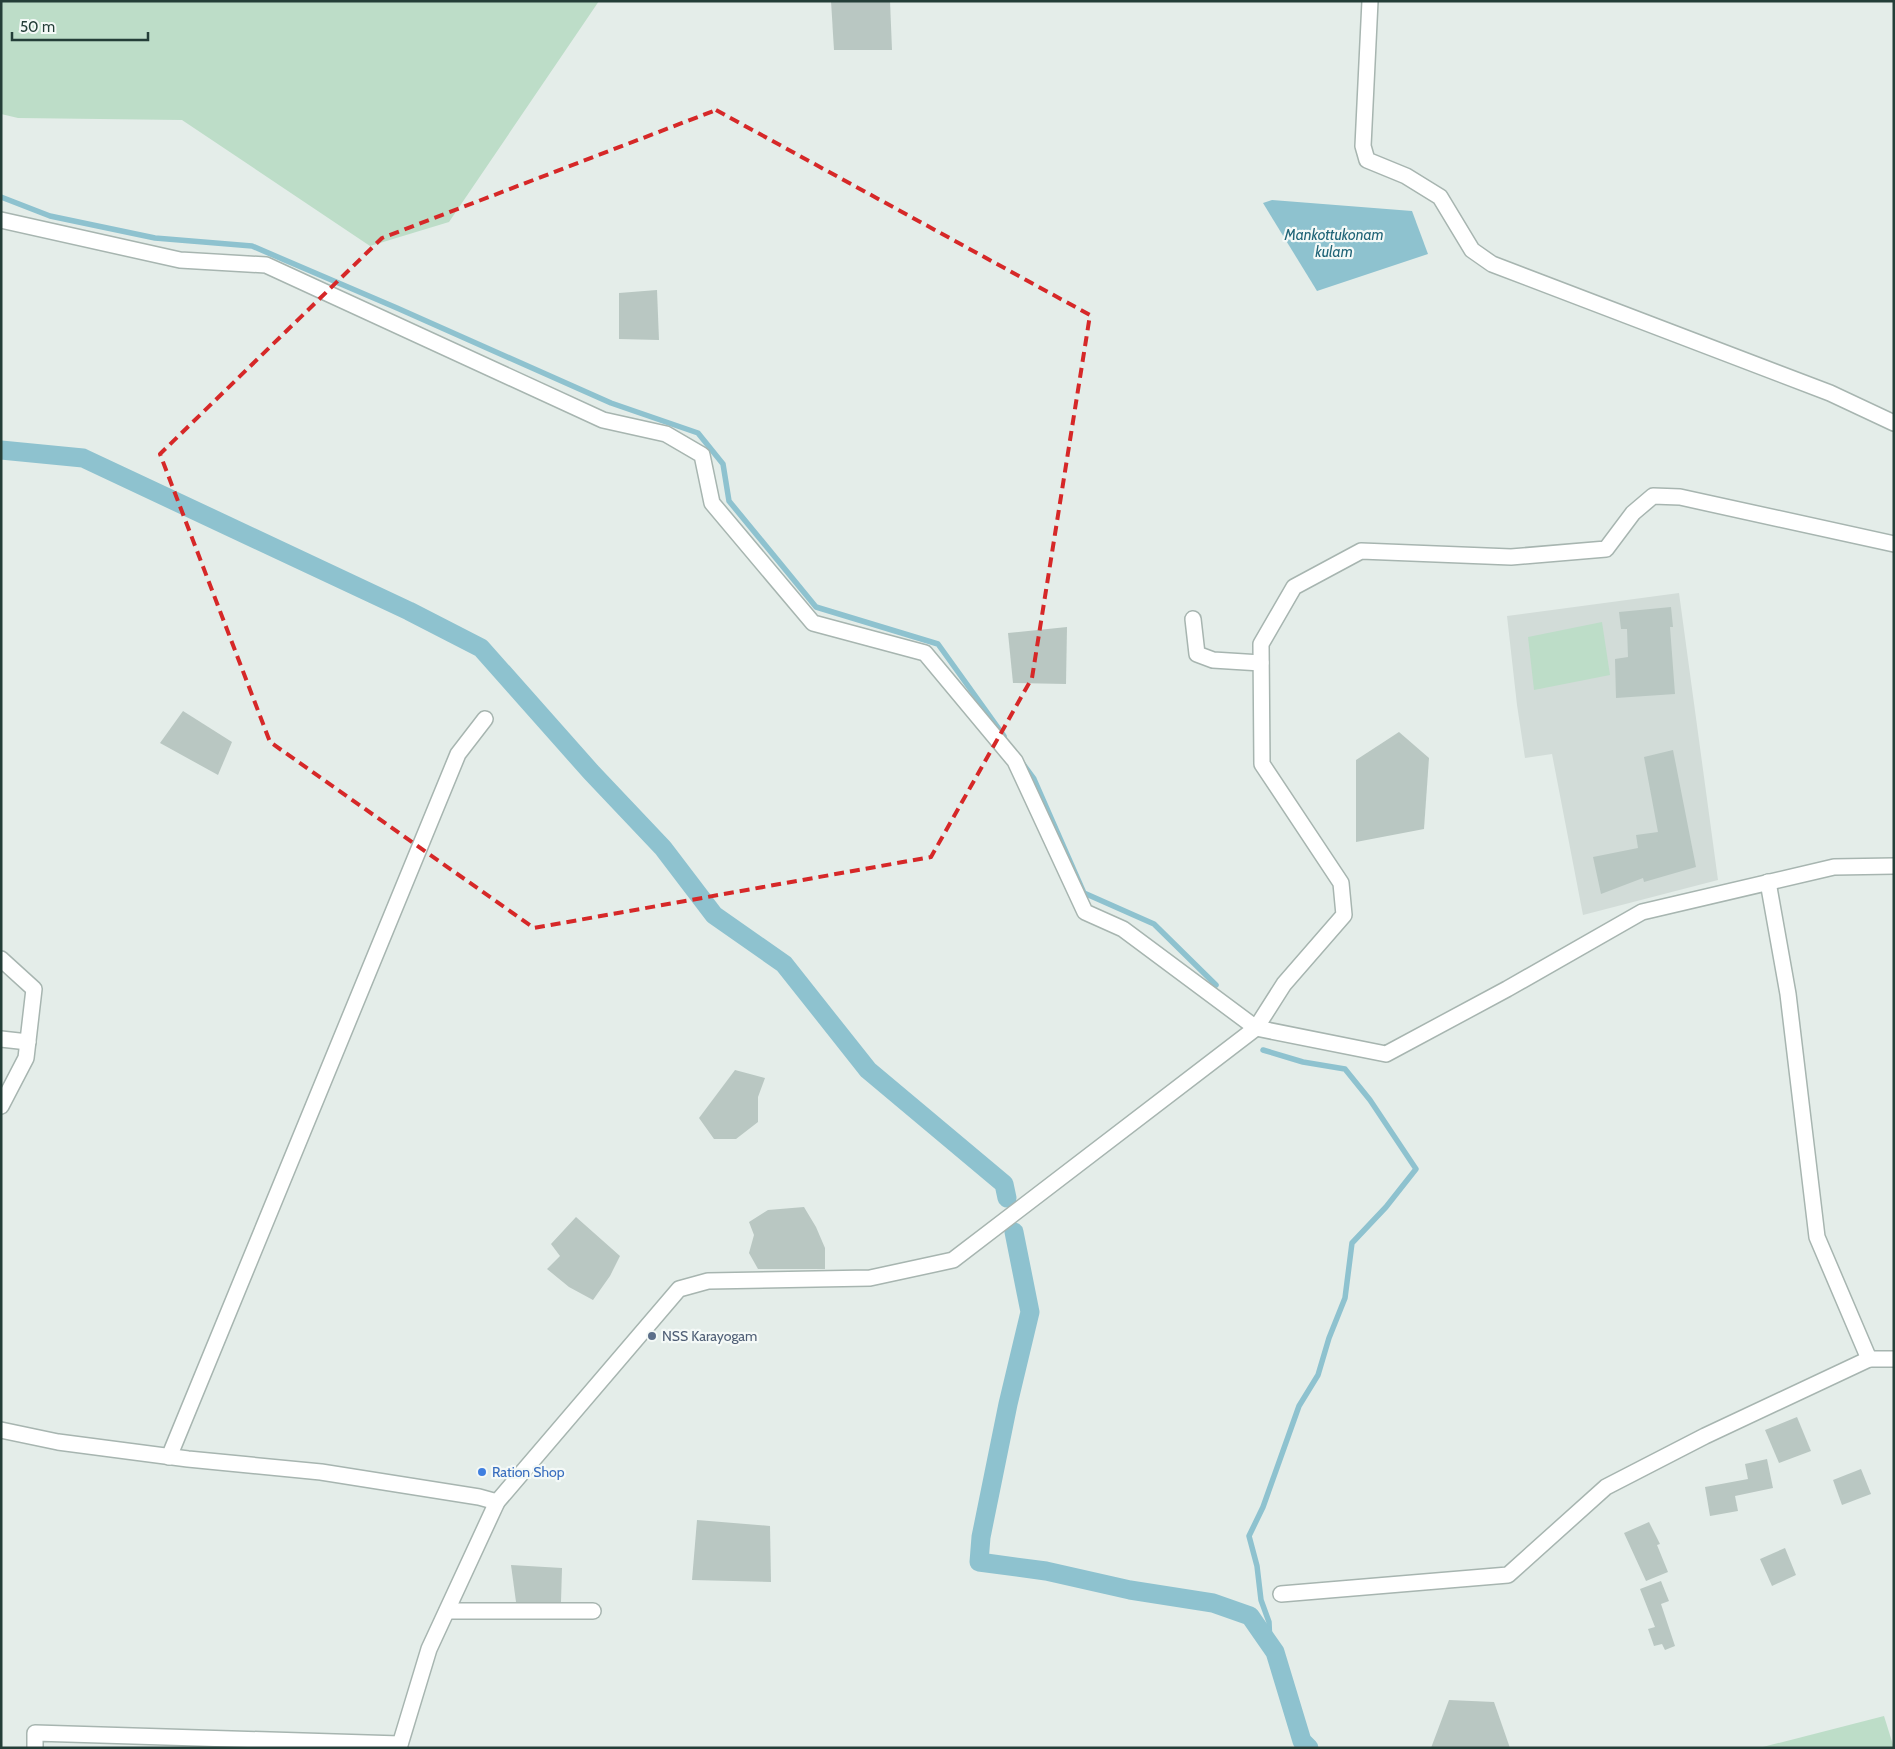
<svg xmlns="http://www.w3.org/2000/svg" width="1895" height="1749" font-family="Cabin,sans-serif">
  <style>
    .built { fill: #d2dcd8 }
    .green { fill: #bdddc8 }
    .water { fill: #8ec2cf }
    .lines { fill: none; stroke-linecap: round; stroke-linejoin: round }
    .stream { stroke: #8ec2cf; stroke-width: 5.5 }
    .canal { stroke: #8ec2cf; stroke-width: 19 }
    .building { fill: #b9c7c2 }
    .street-casing { stroke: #a7b5b0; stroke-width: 18 }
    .street { stroke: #fff; stroke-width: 15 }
    .marked { fill: none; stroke: #d62828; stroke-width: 4; stroke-dasharray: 10 6; stroke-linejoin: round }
    .service-dot { fill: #5c6f8a; stroke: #f4f9f7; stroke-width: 2 }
    .shop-dot { fill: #3f7fe0; stroke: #f4f9f7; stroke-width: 2 }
    .labels { text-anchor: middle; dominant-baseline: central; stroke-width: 4.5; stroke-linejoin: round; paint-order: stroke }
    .service-label { font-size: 14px; fill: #4e5e75; stroke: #f4f9f7; text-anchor: start }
    .shop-label { font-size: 14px; fill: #366cbe; stroke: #f4f9f7; text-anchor: start }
    .water-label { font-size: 15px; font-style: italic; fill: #206477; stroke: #f4f9f7 }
  </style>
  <rect width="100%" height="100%" fill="#e4ede9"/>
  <!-- built -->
  <path class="built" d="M1679,593l39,287 -135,35 -31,-161 -27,4 -8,-53 -10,-89z"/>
  <!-- green -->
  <g class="green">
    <path d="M1,1h598l-150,221 -79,24 -188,-126 -164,-2 -17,-4z"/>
    <path d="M1602,622l8,53 -76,15 -6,-53z"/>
    <path d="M1884,1716l10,32h-135z"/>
  </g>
  <!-- water -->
  <path class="water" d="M1272,200l140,11 16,43 -111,37 -54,-88z"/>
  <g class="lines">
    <!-- stream -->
    <g class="stream">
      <path d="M1,197l49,19 105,22 97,8 145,62 214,95 87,30 25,31 6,37 87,106 122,37 66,92"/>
      <path d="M1023,764l11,15 50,114 70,31 62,61"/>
      <path d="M1263,1050l40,12 42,7 25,31 46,69 -30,38 -34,36 -7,55 -16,40 -11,37 -19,31 -36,101 -14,29 8,30 4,34 8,22 1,23"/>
    </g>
    <!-- canal -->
    <g class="canal">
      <path d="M1,450l82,8 326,153 72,37 110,124 72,76 51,67 70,49 84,106 136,114 3,14"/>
      <path d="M1014,1232l16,80 -22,92 -27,133 -2,25 67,9 84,19 83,13 37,13 25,36 27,89 7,7"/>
    </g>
  </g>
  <!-- building -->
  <g class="building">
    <path d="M831,1h59l2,49h-58z"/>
    <path d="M657,290l2,50 -40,-1v-46z"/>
    <path d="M1671,607l2,20h-3l5,67 -59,4 -1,-39 13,-2 -1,-28h-6l-2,-17z"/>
    <path d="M1067,627l-1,57 -53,-1 -5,-50z"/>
    <path d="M183,711l49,31 -14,33 -58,-32z"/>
    <path d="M1399,732l30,26 -5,71 -68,13v-82z"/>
    <path d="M1673,750l23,117 -52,15 -1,-4 -42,16 -8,-37 45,-9 -2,-13 22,-3 -14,-75z"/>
    <path d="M735,1070l30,8 -7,19v25l-22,17h-22l-15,-21z"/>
    <path d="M804,1207l12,20 9,21v21h-67l-9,-16 5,-18 -5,-13 19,-12z"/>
    <path d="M576,1217l44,39 -10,20 -17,24 -24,-13 -22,-18 13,-13 -9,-12z"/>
    <path d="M1797,1417l14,34 -32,12 -14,-33z"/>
    <path d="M1767,1459l6,29 -38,8 3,15 -28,5 -5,-29 43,-8 -3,-15z"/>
    <path d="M1861,1469l10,25 -29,11 -9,-25z"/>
    <path d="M697,1520l73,6 1,56 -79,-2z"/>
    <path d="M1649,1522l11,22 -3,1 11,27 -22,9 -22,-48z"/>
    <path d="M1785,1548l11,27 -24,11 -12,-27z"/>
    <path d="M511,1565l51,3 -1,34h-45z"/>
    <path d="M1661,1581l8,20 -8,3 14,42 -10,4 -3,-6 -8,2 -6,-17 7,-2 -15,-38z"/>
    <path d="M1449,1700l45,2 16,46h-79z"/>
  </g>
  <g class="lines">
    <defs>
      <g id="street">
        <path d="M1370,1l-7,145 4,14 39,16 34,21 32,53 20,14 338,129 64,30"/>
        <path d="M1,220l179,40 86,5 337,155 63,14 36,21 10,48 101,120 112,30 90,108 70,151 38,17 133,99 130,26 121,-65 135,-77 192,-45 60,-1"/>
        <path d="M1193,619l4,35 16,6 48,3"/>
        <path d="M1768,882l20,112 29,243 52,122"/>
        <path d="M1,959l33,30 -8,69 -25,48"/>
        <path d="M1,1039l27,3"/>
        <path d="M1,1430l57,12 130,17 133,13 158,25 18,5"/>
        <path d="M169,1457l289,-703 27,-35"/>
        <path d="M1281,1594l227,-19 98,-88 99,-51 164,-77h25"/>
        <path d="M447,1611h146"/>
        <path d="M35,1748v-15l365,11"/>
        <path d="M399,1748l30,-99 68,-147 182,-213 29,-8 162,-3 83,-18 303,-232 28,-44 60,-69 -3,-32 -79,-119 -1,-120 33,-57 67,-36 150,6 95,-8 27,-36 20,-17 27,1 214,47"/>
      </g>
    </defs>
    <!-- street casing -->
    <use href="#street" class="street-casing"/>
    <!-- street -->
    <use href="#street" class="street"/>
  </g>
  <!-- marked area -->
  <path class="marked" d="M716,110l374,205 -58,363 -101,179 -397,71 -264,-186 -110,-288 222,-216z"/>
  <!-- markers -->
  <circle class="service-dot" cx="652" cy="1336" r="5"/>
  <circle class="shop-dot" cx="482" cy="1472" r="5"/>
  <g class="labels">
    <!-- service labels -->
    <g class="service-label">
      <text x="662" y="1336">NSS Karayogam</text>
    </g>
    <!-- shop labels -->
    <g class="shop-label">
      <text x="492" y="1472">Ration Shop</text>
    </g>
    <!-- water labels -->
    <g class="water-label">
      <text x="1334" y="235">Mankottukonam<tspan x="1334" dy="17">kulam</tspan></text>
    </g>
  </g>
  <!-- border -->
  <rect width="1895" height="1749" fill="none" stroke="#243e38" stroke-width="5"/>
  <!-- scale -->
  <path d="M12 32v8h136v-8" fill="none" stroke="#243e38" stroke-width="2.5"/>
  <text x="20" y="32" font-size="15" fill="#243e38" stroke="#f4f9f7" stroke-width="4" paint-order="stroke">50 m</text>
</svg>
